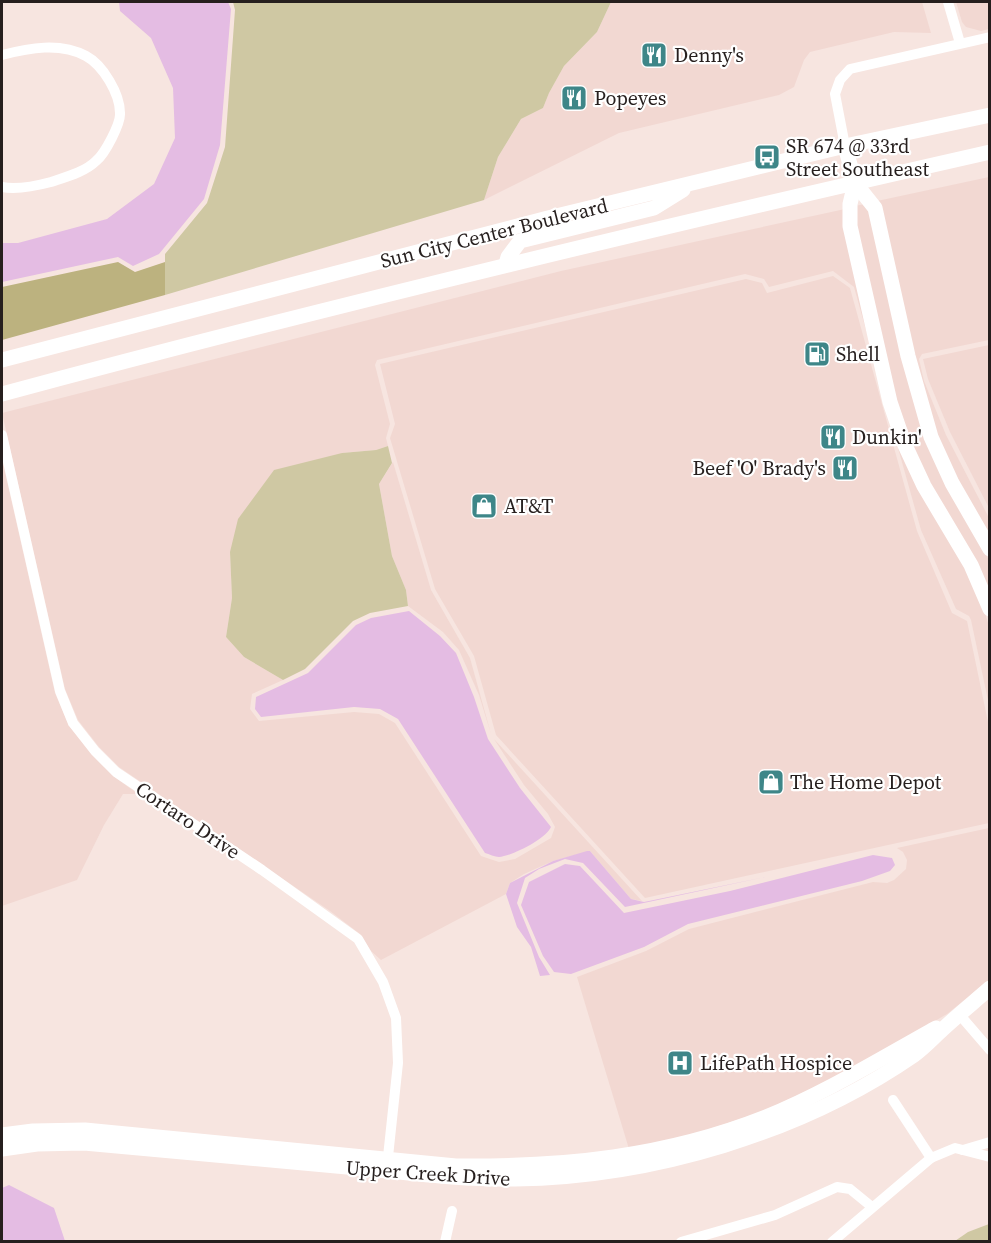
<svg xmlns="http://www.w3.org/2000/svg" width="991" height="1243" font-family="'Source Serif 4',serif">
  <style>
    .built { fill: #f2d8d2 }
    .green { fill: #cfc8a3 }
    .forest { fill: #bcb27f }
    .water { fill: #e4bce3 }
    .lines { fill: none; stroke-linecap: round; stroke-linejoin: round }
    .street { stroke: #fff; stroke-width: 10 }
    .secondary { stroke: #fff; stroke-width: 15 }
    .labels { text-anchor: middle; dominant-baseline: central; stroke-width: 4.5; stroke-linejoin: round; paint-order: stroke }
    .poi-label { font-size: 20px; fill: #261f1e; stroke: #fff; text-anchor: start }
    .street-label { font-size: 20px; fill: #261f1e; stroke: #fff }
  </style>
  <rect width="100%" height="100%" fill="#f7e5e0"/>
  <!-- built -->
  <g class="built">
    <path d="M611,2h311l9,31 -37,-1 -84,20 -6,8 -10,27 -15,8 -160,38 -135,67 14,-43 23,-38 22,-11 6,-15 15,-27 33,-34z"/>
    <path d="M956,2h33v27l-8,2 -15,-4 -4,-5z"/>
    <path d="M989,177v163l-67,14 -3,5 5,22 22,54 43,83v19l-22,-39 -31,-63 -23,-80 -36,-154z"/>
    <path d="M865,204l6,6 32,147 86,204v34l-61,-111 -19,-43 -14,-40 -40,-175v-20z"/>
    <path d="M845,209l35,171 -26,-93 -21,-16 -64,16 -5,-8 -19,-5 -368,86 -2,5 15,59 -4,14 2,8 -12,4 -34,3 -112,99 2,46 -6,39 18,20 39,23 -31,14 -2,15 9,12 95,-9 25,2 16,9 86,133 18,6 16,-3 36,-21 4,-11 -7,-13 -24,-29 -30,-46 148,162 -11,-2 -41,-48 -37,10 -29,13 -14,9 -4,11 -125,66 -10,-9 -11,-17 -30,-23 -211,-144 -20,-20 -21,-27 -13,-31 -63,-276 559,-142z"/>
    <path d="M833,276l17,12 67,243 35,82 15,8 22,106v96l-344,75 -149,-163 -22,-79 -39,-67 -45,-151 5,-14 -15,-60 366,-85 16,4 5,10z"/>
    <path d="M989,345h1l-1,163 -39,-76 -22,-53 -5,-20z"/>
    <path d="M891,423l75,145 18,42 5,16v79l-18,-85 -2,-4 -13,-7 -35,-79z"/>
    <path d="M2,459l53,234 14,33 44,50 25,18h-15l-19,31 -27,55 -75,26z"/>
    <path d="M393,462l38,128 39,68 21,76 -12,-39 -20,-45 -16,-18 -35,-26 -2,-16 -14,-34 -13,-72z"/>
    <path d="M989,828v152l-42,34 -100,58 -83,39 -66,22 -69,16 -52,-172 69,-26 43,-22 184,-47 14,1 7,-3 12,-11 1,-9 -4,-8 -6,-4z"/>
  </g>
  <!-- green -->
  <g class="green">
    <path d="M233,2h378l-14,30 -33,34 -15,27 -6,15 -22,11 -23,38 -14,43 -319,95v-41l42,-51 18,-56 10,-137z"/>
    <path d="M388,446l4,17 -13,21 13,72 14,34 2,16 -38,7 -17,8 -48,48 -22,11 -39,-23 -18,-20 6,-39 -2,-46 8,-33 36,-49 68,-17 34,-3z"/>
    <path d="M989,1224v17h-34l13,-9z"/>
  </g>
  <!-- forest -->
  <path class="forest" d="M118,262l17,10 30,-10v33l-163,45v-53z"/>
  <!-- water -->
  <g class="water">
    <path d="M119,2h109l3,7 -11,136 -16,54 -45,55 -26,12 -15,-9 -116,25v-39h16l89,-24 47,-35 21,-46 -2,-50 -22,-50 -31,-27z"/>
    <path d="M409,611l31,25 16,17 18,44 14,42 32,49 31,39c-5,12 -39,29 -52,30 -4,0 -10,-3 -14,-4l-87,-134 -18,-10 -26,-2 -93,10 -6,-8 1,-12 52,-24 48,-48 15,-7z"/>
    <path d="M587,851h3l41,48 13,3 121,-25 -140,30 -42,-44 -18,-4 -26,10 -14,9 -8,25 22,54 11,18 -10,1 -9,-29 -14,-20 -11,-33 4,-11 43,-22z"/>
    <path d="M873,855l19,3 3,7 -5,6 -28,10 -174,43 -44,23 -73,27 -17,-2 -11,-16 -22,-51 8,-23 36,-18 15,2 44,47 106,-22z"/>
    <path d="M9,1185l45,23 11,33h-63v-53z"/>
  </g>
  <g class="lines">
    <!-- street -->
    <g class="street">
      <path d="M948,2l12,41"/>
      <path d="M2,55c27,-7 58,-13 84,1 17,9 34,38 34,57 1,10 -15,41 -24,48 -11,11 -30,16 -45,21 -15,4 -34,8 -49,5"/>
      <path d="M845,146l-10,-52 5,-14 10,-11 140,-32"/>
      <path d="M2,435l58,256 13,32 22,28 21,21 146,98 96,69 25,43 13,36 2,45 -11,103"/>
      <path d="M959,1014l31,36"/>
      <path d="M893,1100l38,58"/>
      <path d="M963,1150l27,-8"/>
      <path d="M445,1242l7,-31"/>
      <path d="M681,1242l94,-27 62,-28 13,2 22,18"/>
      <path d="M832,1242l99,-84 24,-10 35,9"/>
    </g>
    <!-- secondary -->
    <g class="secondary">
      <path d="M845,146l10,37 20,25 33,148 23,81 21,46 38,66"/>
      <path d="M855,183l-5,21v22l40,176 14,41 20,43 47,79 19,44"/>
      <path d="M506,264l2,-7 12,-16 134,-33 29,-18"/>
      <path d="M2,360l546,-142 297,-72 145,-31"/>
      <path d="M2,394c327,-88 657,-167 988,-242"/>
      <path d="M2,1135l31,-4 52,-1 371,36c108,1 209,-9 310,-49 59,-24 114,-58 170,-89"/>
      <path d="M2,1149l35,-5 47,-1c88,8 175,16 263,24 56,5 112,13 168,12 137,-2 286,-46 399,-124 10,-7 19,-17 29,-26 15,-14 31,-27 47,-41"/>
    </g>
  </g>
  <!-- icons -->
  <defs>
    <symbol id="restaurant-square" viewBox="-11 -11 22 22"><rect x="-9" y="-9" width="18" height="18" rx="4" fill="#3e8688" stroke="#fff"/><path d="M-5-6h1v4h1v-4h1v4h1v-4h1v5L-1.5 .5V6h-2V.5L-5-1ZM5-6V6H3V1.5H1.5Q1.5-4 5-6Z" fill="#fff"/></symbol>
    <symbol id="bus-square" viewBox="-11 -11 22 22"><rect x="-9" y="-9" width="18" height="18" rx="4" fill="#3e8688" stroke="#fff"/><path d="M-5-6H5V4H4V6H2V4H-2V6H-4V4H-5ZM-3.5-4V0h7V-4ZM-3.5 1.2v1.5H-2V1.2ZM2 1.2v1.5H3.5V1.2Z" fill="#fff"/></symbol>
    <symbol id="fuel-square" viewBox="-11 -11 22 22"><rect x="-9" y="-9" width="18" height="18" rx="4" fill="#3e8688" stroke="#fff"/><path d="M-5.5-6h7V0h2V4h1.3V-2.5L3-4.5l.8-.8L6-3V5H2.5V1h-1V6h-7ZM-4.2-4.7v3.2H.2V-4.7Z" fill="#fff"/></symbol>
    <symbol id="shop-square" viewBox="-11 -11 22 22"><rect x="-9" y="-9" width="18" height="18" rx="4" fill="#3e8688" stroke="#fff"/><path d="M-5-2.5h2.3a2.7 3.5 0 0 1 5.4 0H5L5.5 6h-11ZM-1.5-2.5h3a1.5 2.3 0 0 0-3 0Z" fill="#fff"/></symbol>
    <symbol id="hospital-square" viewBox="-11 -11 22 22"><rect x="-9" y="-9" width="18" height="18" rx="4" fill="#3e8688" stroke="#fff"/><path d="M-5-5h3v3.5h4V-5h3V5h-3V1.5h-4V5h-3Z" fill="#fff"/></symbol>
  </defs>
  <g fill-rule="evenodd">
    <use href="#restaurant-square" x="639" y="40" width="30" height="30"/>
    <use href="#restaurant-square" x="559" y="83" width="30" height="30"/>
    <use href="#bus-square" x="752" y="142" width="30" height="30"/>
    <use href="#fuel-square" x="802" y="339" width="30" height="30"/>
    <use href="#restaurant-square" x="818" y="422" width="30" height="30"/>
    <use href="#restaurant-square" x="830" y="453" width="30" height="30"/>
    <use href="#shop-square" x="469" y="491" width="30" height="30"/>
    <use href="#shop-square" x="756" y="767" width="30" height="30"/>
    <use href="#hospital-square" x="665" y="1048" width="30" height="30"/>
  </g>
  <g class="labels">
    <!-- poi labels -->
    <g class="poi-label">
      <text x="674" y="55">Denny's</text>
      <text x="594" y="98">Popeyes</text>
      <text x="786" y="146">SR 674 @ 33rd<tspan x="786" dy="23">Street Southeast</tspan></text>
      <text x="836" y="354">Shell</text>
      <text x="852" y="437">Dunkin'</text>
      <text x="826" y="468" text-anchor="end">Beef 'O' Brady's</text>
      <text x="504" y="506">AT&amp;T</text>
      <text x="790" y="782">The Home Depot</text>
      <text x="700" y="1063">LifePath Hospice</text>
    </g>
    <!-- street labels -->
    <g class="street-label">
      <text transform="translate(494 233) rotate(-14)">Sun City Center Boulevard</text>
      <text transform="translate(188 820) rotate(34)">Cortaro Drive</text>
      <text transform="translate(428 1173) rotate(4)">Upper Creek Drive</text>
    </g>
  </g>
  <!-- border -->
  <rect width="991" height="1243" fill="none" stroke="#261f1e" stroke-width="6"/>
</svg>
